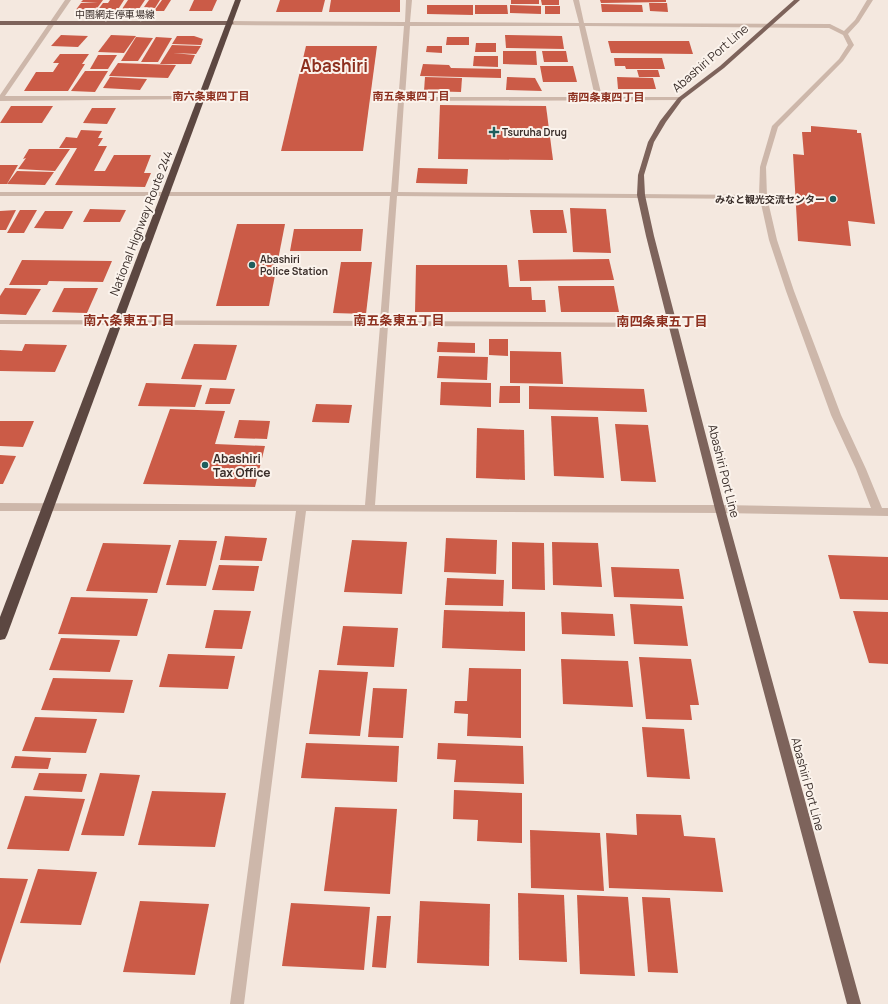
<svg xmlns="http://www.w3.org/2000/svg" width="888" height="1004" font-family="Manrope,'Noto Sans JP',sans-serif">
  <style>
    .building { fill: #cb5b47 }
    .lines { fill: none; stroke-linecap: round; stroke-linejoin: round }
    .minor { fill: #cdb7aa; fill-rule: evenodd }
    .major { fill: #7d635b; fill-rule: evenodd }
    .highway { fill: #5c4741; fill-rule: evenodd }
    .poi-dot { fill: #1d5e5d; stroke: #fbf3ec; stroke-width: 1.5 }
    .labels { text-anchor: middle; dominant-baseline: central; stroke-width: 4; stroke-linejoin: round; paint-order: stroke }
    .far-street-label { font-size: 10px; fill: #3a2e2a; stroke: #fbf3ec }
    .far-poi-label { font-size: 10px; font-weight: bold; fill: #3a2e2a; stroke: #fbf3ec; text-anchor: start }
    .far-neighbourhood-label { font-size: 11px; font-weight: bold; fill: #8d301f; stroke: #fbf3ec }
    .street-label { font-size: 12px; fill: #3a2e2a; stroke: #fbf3ec }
    .poi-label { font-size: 12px; font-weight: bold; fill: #3a2e2a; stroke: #fbf3ec; text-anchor: start }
    .neighbourhood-label { font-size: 13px; font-weight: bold; fill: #8d301f; stroke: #fbf3ec }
    .far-town-label { font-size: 17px; font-weight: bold; fill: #8d301f; stroke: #fbf3ec }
  </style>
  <rect width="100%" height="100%" fill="#f4e8df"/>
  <!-- building -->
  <g class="building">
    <path d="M83,0h20l-8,11h-20l6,-8h17l-17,-1z"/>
    <path d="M110,0h14l-7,11h-20l6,-8h5z"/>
    <path d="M128,0h17l-6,9h-17z"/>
    <path d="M149,0h11l-5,8 -11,-1z"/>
    <path d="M162,0h9l-7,11h-10z"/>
    <path d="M194,0h23l-5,11h-23z"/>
    <path d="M280,0h45l-3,12h-46z"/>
    <path d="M331,0h69v12h-71z"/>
    <rect x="511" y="0" width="28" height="4"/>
    <path d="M541,0h18v5h-17z"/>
    <path d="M600,0h66v2l-65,1z"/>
    <path d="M649,3h18l1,9 -18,-1z"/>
    <path d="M601,4l41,1 1,7h-41z"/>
    <path d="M427,5h46v10l-46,-1z"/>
    <path d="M475,5h32l1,9h-33z"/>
    <path d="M510,5l31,1v8l-31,-1z"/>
    <rect x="545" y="6" width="15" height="8"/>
    <path d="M61,35l27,1 -10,11 -27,-1z"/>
    <path d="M111,35l25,1 -12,17 -26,-1z"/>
    <path d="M505,35l57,1 2,13 -58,-1z"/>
    <path d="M177,36h17l9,3 -2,6 -29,-1z"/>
    <path d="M136,37l17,1 -15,23h-17z"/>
    <path d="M156,37l16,1 -14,24h-17z"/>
    <path d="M447,37h22v8h-23z"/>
    <path d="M608,41h81l4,13 -82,-1z"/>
    <path d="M476,43h20v9h-21z"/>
    <path d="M172,45l29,1 -5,8 -23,-1 22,2 -4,9h-31z"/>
    <path d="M306,46h71l-14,105h-82z"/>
    <path d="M427,46h15v7l-16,-1z"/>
    <path d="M503,51h33l1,14 -34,-1z"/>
    <path d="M542,51h24l2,11h-24z"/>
    <path d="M60,54h29l-7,10h3l-17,27h-44l12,-19h17l6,-9h-6z"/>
    <path d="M98,55h19l-9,14h-18z"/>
    <path d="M474,56h24v11l-25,-1z"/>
    <path d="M614,58h48l3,11h-39l-1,-3h-10z"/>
    <path d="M118,63l58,2 -8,13 -59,-2z"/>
    <path d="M423,64l26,1 2,3 50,1v9l-81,-2z"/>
    <path d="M540,66h33l4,16h-34z"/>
    <path d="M637,70h21l2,7h-21z"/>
    <path d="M85,71h23l-13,21 -24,-1z"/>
    <path d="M110,77l37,2 -7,11 -37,-2z"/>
    <path d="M425,77l37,1 -1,14 -37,-1z"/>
    <path d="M507,77l28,1 7,13 -36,-1z"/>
    <path d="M617,77l36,1 3,11h-38z"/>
    <path d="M440,105l106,1 7,54 -115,-1z"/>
    <path d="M11,106h42l-11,17h-42z"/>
    <path d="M92,108h24l-9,16 -24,-1z"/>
    <path d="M811,126l46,4v3h4l14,91 -27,-3 3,25 -53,-5 -5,-87 11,1 -2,-23h9z"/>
    <path d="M81,130l21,1 -4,7h5l-5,8h9l-13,25h11l9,-16h37l-7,18h7l-6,14 -90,-2 22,-37h-18l7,-11 11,1z"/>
    <path d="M29,149h41l-15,22 -37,-2 8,-11 -3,1z"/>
    <path d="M0,165h18l-11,19h-7z"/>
    <path d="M418,168l50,1 -1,15 -51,-1z"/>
    <path d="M17,171l37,1 -9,13 -38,-1z"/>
    <path d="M570,208l36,1 5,44 -38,-1z"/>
    <path d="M90,209l36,1 -6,12h-37z"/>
    <path d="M16,210l-10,20h-6v-19z"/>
    <path d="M20,210h17l-13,23h-17z"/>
    <path d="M530,210h33l4,23h-34z"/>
    <path d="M45,211h28l-10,18 -29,-1z"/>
    <path d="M237,224h48l-16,82h-53z"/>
    <path d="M294,229h69l-2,22h-71z"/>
    <path d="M609,259l5,21 -94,1 -2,-21z"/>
    <path d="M22,260l90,1 -9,21 -54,-1 -2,4h-38z"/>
    <path d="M341,262h31l-6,52 -33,-1z"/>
    <path d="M416,265h91l2,22h22l1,13h13l1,12h-131z"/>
    <path d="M558,286h56l5,26h-58z"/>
    <path d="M5,288l36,1 -15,26 -26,-1v-18z"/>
    <path d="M64,288h34l-11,25 -35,-1z"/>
    <path d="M489,339h19v17l-19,-1z"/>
    <path d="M438,342l37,1v10l-38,-1z"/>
    <path d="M25,344l42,1 -12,27 -55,-1v-21l22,1z"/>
    <path d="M194,344l43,1 -11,35 -45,-1z"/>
    <path d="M510,351l51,1 2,32 -53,-1z"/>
    <path d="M439,356l49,1 -1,23 -50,-2z"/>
    <path d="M441,382l50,1v24l-51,-2z"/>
    <path d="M146,383l56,2 -7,22 -57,-1z"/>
    <path d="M500,386h20v17h-21z"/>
    <path d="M529,386l115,3 3,23 -118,-3z"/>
    <path d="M210,388l25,1 -5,15h-25z"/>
    <path d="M316,404l36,1 -3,18 -37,-1z"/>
    <path d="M170,409l55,2 -10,33 50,2 -10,41 -112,-3z"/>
    <path d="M551,416l47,1 6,61 -50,-2z"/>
    <path d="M239,420l31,1 -3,18 -33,-1z"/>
    <path d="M0,421h34l-11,26 -23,-1z"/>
    <path d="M615,424l33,1 8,57 -35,-1z"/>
    <path d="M477,428l47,2 1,50 -49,-2z"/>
    <path d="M0,455l16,1 -13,28h-3z"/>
    <path d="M225,536l42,2 -5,23 -42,-1z"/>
    <path d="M446,538l51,2 -1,34 -52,-2z"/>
    <path d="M179,540l38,1 -11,45 -40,-1z"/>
    <path d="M352,540l55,2 -5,52 -58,-2z"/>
    <path d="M512,542l32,1 1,47 -33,-1z"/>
    <path d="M552,542l46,1 4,44 -49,-2z"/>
    <path d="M103,543l68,2 -14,48 -71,-2z"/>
    <path d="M828,555l60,2v43l-48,-1z"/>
    <path d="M219,565l40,1 -5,25 -42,-1z"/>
    <path d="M611,567l68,2 5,30 -70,-2z"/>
    <path d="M447,578l57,2 -1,26 -58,-1z"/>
    <path d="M71,597l77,2 -11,37 -79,-2z"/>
    <path d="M630,604l52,2 6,40 -54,-2z"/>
    <path d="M214,610l37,1 -9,38 -37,-1z"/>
    <path d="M444,610l81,2v39l-83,-3z"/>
    <path d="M853,611l35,1v52l-19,-1z"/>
    <path d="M561,612l52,2 2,22 -53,-2z"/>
    <path d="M343,626l55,2 -4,39 -57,-2z"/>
    <path d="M61,638l59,2 -10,32 -61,-2z"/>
    <path d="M168,654l67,2 -7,33 -69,-2z"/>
    <path d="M639,657l52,2 8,46h-9l2,15 -46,-1z"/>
    <path d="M561,659l67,2 5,46 -70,-3z"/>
    <path d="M469,668l52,1v69l-54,-2 1,-22 -14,-1 1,-12h12z"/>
    <path d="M319,670l49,2 -8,64 -51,-2z"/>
    <path d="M53,678l80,2 -9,33 -83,-3z"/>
    <path d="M373,688l34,1 -4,49 -35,-1z"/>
    <path d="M35,717l62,2 -11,34 -64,-2z"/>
    <path d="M642,727l42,2 6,50 -43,-2z"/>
    <path d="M306,743l93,3 -2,36 -96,-4z"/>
    <path d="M438,743l85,3 1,38 -70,-2 2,-22 -19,-1z"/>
    <path d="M15,756l36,2 -3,11 -37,-1z"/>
    <path d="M39,773l48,1 -5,18 -49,-2z"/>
    <path d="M100,773l40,2 -16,61 -43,-1z"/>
    <path d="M454,790l68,3v50l-45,-2 1,-21 -25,-1z"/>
    <path d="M152,791l74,2 -11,54 -77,-2z"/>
    <path d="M25,796l60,3 -16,52 -62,-2z"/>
    <path d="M335,807l62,2 -7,85 -66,-3z"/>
    <path d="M636,814l45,1 3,21 31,2 8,54 -114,-4 -3,-55 31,2z"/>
    <path d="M530,830l70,3 4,58 -73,-3z"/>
    <path d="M38,869l59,3 -16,53 -61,-2z"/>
    <path d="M0,878l28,1 -28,85z"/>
    <path d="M518,893l46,2 3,67 -48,-2z"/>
    <path d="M577,895l51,2 7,79 -55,-2z"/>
    <path d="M642,897l28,1 8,75 -30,-1z"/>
    <path d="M140,901l69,3 -14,71 -72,-3z"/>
    <path d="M420,901l70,3 -1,62 -72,-3z"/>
    <path d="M291,903l79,4 -6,63 -82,-4z"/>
    <path d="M377,916h14l-5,52 -14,-1z"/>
  </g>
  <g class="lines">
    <!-- minor -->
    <g class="minor">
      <path d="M65,0h6l-66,96h197l2,1v2l-204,2v-6z"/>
      <path d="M406,0h6l-2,22 169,1 -6,-23h6l5,23 246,1 14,7 11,-11 12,-20h6l-14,22 -11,12 6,11 -11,16 -65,66 -12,40 1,30 10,43 17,51 47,124 25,54 16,39h6v8l-168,-3 -414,-2 -62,493h-14l66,-493h-296v-8l365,2 15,-179 -380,-2v-4l380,1 10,-125h-390v-4h391l13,-166 -173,-1 -3,-2 3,-2 174,1zM410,26h169l16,71h-190zM585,26l244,2 14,7 5,10 -9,14 -67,67 -12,41 -1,28 -361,-3 6,-91 278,-1v-2l-2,-1h-78zM397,196l363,3 9,41 17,51 45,124 25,54 15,39 -151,-3h-345l13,-179 286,1 4,-2 -4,-2 -286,-2z"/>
    </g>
    <!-- major -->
    <g class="major">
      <path d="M794,0h6l-76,68 -42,32 -16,22 -12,20 -10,33 1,20 9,41 71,273 136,495h-14l-132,-495 -69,-273 -9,-41 1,-20 10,-33 12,-21 18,-23 42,-32z"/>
      <path d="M0,21h231l3,2 -3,2h-231z"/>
    </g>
    <!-- highway -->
    <path class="highway" d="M235,0h6l-234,635 -2,4 -5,1v-23z"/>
  </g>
  <!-- markers -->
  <g class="poi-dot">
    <path d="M492 126h4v4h4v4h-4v4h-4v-4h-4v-4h4z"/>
    <circle cx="833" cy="199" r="4"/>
    <circle cx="252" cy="265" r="4"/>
    <circle cx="205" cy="465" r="4"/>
  </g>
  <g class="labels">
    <!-- far-street labels -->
    <g class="far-street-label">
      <text x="115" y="14">中園網走停車場線</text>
    </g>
    <!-- far-poi labels -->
    <g class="far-poi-label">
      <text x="502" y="132">Tsuruha Drug</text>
      <text x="825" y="199" text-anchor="end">みなと観光交流センター</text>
      <text x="260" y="259">Abashiri<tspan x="260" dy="12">Police Station</tspan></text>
    </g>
    <!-- far-neighbourhood labels -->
    <g class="far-neighbourhood-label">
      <text x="211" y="95">南六条東四丁目</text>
      <text x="411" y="95">南五条東四丁目</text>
      <text x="606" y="96">南四条東四丁目</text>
    </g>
    <!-- street labels -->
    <g class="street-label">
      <text transform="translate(710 58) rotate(-41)">Abashiri Port Line</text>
      <text transform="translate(141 223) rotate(-69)">National Highway Route 244</text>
      <text transform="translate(724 471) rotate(76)">Abashiri Port Line</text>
      <text transform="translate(808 784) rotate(75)">Abashiri Port Line</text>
    </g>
    <!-- poi labels -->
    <g class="poi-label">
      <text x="213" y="458">Abashiri<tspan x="213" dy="14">Tax Office</tspan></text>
    </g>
    <!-- neighbourhood labels -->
    <g class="neighbourhood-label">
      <text x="129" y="320">南六条東五丁目</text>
      <text x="399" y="320">南五条東五丁目</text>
      <text x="662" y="321">南四条東五丁目</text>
    </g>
    <!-- far-town labels -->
    <g class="far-town-label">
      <text x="334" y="65">Abashiri</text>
    </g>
  </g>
</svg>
